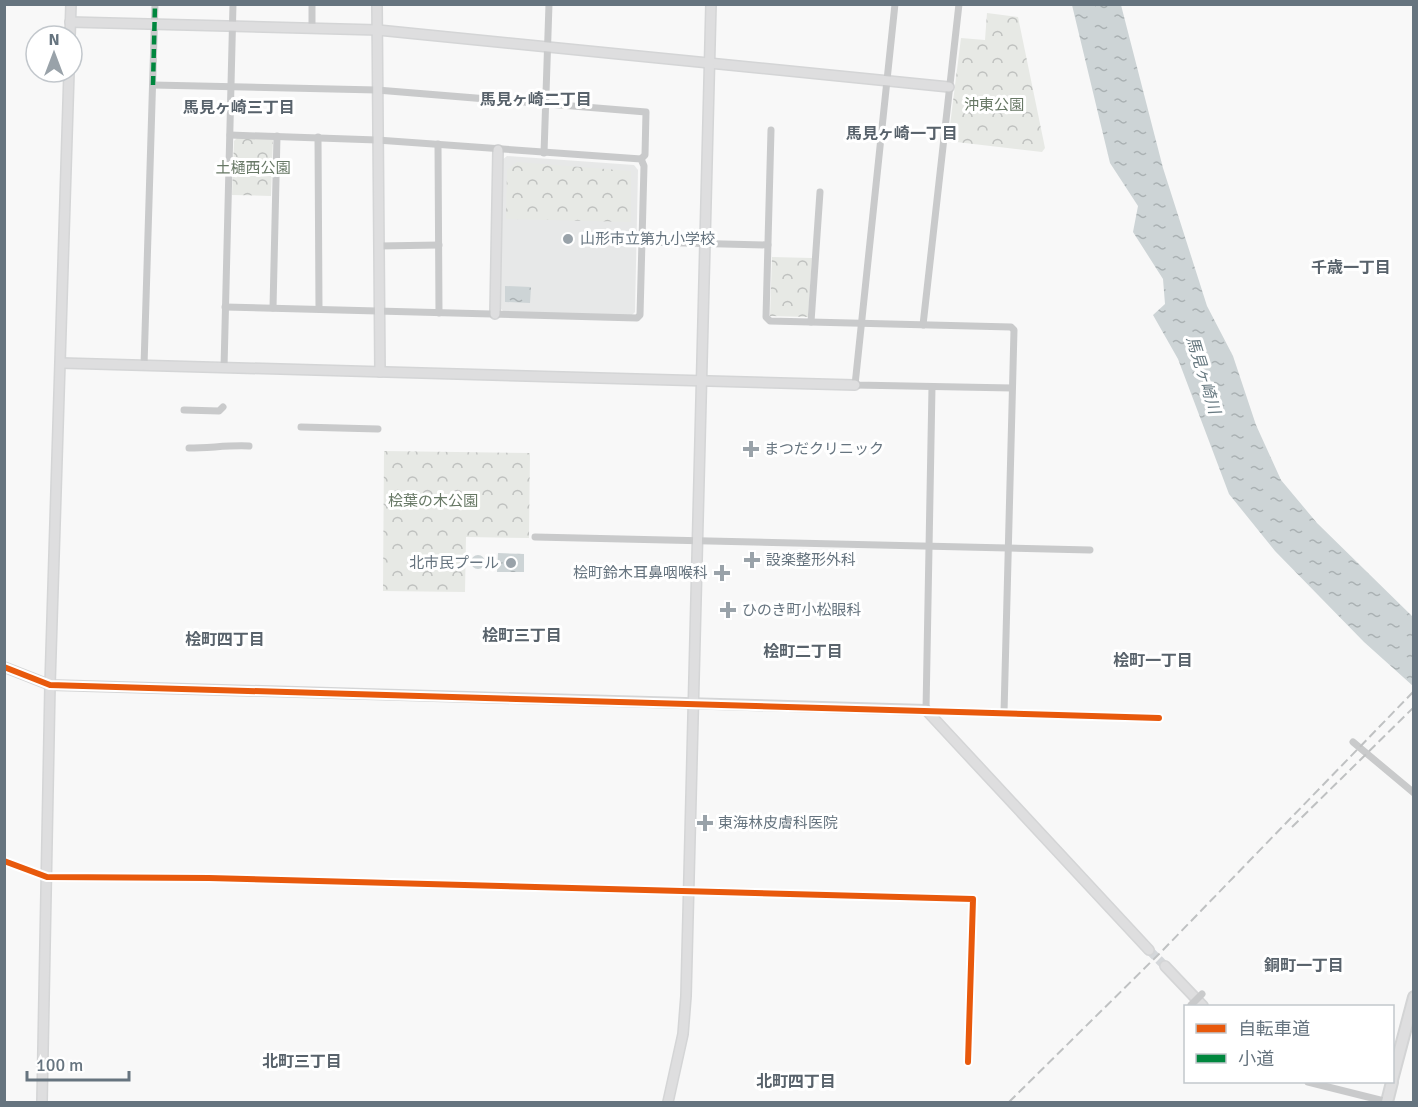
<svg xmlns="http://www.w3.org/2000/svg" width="1418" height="1107" font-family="Signika,'Noto Sans JP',sans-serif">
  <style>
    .built { fill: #e7e8e8 }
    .park { fill: url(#park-crowns) }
    .water { fill: url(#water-ripples) }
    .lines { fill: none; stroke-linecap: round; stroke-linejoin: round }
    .secondary-tunnel { stroke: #d4d7da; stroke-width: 9; stroke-dasharray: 9 4.5; stroke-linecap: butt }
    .secondary-casing { stroke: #d4d5d6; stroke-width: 12 }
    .primary-casing { stroke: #d3d4d5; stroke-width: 14 }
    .street { stroke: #c9cacb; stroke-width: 7 }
    .secondary { stroke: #dededf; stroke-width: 9 }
    .primary { stroke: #dededf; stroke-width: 10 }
    .rail { stroke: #bfc1c2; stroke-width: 2; stroke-dasharray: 9 4.5; stroke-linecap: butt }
    .street-bridge { stroke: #c9cacb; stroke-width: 7 }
    .quiet { stroke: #00873e; stroke-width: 4.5; stroke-dasharray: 9 4.5; stroke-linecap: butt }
    .cycleway-casing { stroke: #fff; stroke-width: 10 }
    .cycleway { stroke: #e8590c; stroke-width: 6 }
    .poi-dot { fill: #99a2a9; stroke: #fff; stroke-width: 2 }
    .labels { text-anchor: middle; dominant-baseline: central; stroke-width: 6; stroke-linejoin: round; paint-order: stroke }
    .park-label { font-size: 15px; fill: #677865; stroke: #fff }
    .poi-label { font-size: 15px; fill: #66747f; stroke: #fff; text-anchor: start }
    .neighbourhood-label { font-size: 16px; font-weight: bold; fill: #58626b; stroke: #fff }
    .water-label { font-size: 16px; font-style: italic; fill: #677980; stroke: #fff }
  </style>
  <defs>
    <pattern id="park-crowns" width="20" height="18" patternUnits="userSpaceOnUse" patternTransform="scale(1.5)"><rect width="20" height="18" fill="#e7e9e5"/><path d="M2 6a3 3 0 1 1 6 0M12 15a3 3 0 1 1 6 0" fill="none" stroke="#bfc1bf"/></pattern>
    <pattern id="water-ripples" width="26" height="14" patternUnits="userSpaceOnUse" patternTransform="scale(1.5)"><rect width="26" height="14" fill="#cdd4d6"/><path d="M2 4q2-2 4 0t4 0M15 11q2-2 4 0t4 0" fill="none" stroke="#aab1b3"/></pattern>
  </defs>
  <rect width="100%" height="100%" fill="#f8f8f8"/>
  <!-- built -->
  <path class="built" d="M507,156l127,9 4,5 -3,142 -4,4 -127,-4 -5,-5 2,-146z"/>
  <!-- park -->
  <g class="park">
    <path d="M987,13l31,4 27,131 -3,4 -94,-11 13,-103 24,2z"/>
    <path d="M238,137l35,1 -2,58 -39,-1 2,-54z"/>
    <path d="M517,162l114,9v51l-125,-3 1,-49z"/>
    <path d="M772,257l40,1 -4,59 -38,-1z"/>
    <path d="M384,451l146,2 -1,85 -63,-1 -1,55 -82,-1z"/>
  </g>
  <!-- water -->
  <g class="water">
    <path d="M1072,5h49l42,163 44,138 26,50 23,69 25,55 36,43 96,94v69l-49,-44 -89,-91 -46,-57 -51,-135 -25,-44 12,-11 -2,-25 -30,-47 5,-26 -28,-43z"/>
    <path d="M505,286l26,1 -1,16 -25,-1z"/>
    <path d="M498,553l26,1v18h-27z"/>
    <circle cx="478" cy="562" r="7"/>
  </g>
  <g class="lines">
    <!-- secondary-tunnel -->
    <path class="secondary-tunnel" d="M1149,950l16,16"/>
    <defs>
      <g id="secondary">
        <path d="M377,4l3,368"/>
        <path d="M70,22l308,8 571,57"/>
        <path d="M70,36l1,-32"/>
        <path d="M495,314l3,-164"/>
        <path d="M61,363l794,22"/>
        <path d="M4,667l46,18 876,25 223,240"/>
        <path d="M1165,966l38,40"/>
        <path d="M42,1102l8,-417 19,-613"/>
        <path d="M668,1102l15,-68 3,-38 25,-992"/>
      </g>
      <g id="primary">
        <path d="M1392,1080l22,-83"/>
        <path d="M1387,1102l5,-20"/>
      </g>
    </defs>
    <!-- secondary casing -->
    <use href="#secondary" class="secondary-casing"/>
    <!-- primary casing -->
    <use href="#primary" class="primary-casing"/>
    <!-- street -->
    <g class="street">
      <path d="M895,4l-40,381 157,3"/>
      <path d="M312,29v-25"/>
      <path d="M153,85l224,5 269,22 -1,43 -4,4"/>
      <path d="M771,130l-5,187 4,4 241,6 3,3 -10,383"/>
      <path d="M318,137l1,172"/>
      <path d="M438,144l1,169"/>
      <path d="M544,153l5,-149"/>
      <path d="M643,242l125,3"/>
      <path d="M379,246l60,-1"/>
      <path d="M225,307l412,11 3,-3 4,-149 -3,-7 -264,-19 -147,-5"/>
      <path d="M273,308l4,-172"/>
      <path d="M811,322l9,-130"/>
      <path d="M923,325l36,-321"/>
      <path d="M144,366l11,-362"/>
      <path d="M224,368l9,-364"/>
      <path d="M932,387l-6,323 233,8"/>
      <path d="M184,410l35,1 4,-4"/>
      <path d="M301,427l77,2"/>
      <path d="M189,448c21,0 39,-3 60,-2"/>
      <path d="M535,537l555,13"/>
      <path d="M1353,742l61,51"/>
      <path d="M4,861l43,16 162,1 764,21 -5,163"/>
      <path d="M1308,1082l80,20"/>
    </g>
    <!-- secondary -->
    <use href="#secondary" class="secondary"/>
    <!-- primary -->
    <use href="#primary" class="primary"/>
    <!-- rail -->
    <g class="rail">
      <path d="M1292,827l122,-120"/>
      <path d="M1009,1102l154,-152 251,-259"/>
    </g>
    <!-- street-bridge -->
    <path class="street-bridge" d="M1191,1005l11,-11"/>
    <!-- quiet -->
    <path class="quiet" d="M153,85l2,-81"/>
    <defs>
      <g id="cycleway">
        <path d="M4,667l46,18 1109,33"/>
        <path d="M4,861l43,16 162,1 764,21 -5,163"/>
      </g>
    </defs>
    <!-- cycleway casing -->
    <use href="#cycleway" class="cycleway-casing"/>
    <!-- cycleway -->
    <use href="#cycleway" class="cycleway"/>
  </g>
  <!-- markers -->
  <g class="poi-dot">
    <circle cx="568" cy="239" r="6"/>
    <path d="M748 440h6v6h6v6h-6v6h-6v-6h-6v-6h6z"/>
    <path d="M749 551h6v6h6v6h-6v6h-6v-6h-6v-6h6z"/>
    <circle cx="511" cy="563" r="6"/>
    <path d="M719 564h6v6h6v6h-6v6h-6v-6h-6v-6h6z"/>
    <path d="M725 601h6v6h6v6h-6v6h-6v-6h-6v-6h6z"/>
    <path d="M702 814h6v6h6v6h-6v6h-6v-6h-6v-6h6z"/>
  </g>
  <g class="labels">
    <!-- park labels -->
    <g class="park-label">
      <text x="994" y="105">沖東公園</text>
      <text x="253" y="168">土樋西公園</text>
      <text x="433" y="501">桧葉の木公園</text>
    </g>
    <!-- poi labels -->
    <g class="poi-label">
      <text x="580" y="239">山形市立第九小学校</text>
      <text x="764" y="449">まつだクリニック</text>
      <text x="766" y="560">設楽整形外科</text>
      <text x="499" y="563" text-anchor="end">北市民プール</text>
      <text x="708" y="573" text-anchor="end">桧町鈴木耳鼻咽喉科</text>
      <text x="742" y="610">ひのき町小松眼科</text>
      <text x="718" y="823">東海林皮膚科医院</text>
    </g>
    <!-- neighbourhood labels -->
    <g class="neighbourhood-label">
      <text x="536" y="100">馬見ヶ崎二丁目</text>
      <text x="239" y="108">馬見ヶ崎三丁目</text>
      <text x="902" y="134">馬見ヶ崎一丁目</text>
      <text x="1351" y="268">千歳一丁目</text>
      <text x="522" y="636">桧町三丁目</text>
      <text x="225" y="640">桧町四丁目</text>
      <text x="803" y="652">桧町二丁目</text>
      <text x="1153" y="661">桧町一丁目</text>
      <text x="1304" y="966">銅町一丁目</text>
      <text x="302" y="1062">北町三丁目</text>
      <text x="796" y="1082">北町四丁目</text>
    </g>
    <!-- water labels -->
    <g class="water-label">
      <text transform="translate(1203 375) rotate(73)">馬見ヶ崎川</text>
    </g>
  </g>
  <!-- border -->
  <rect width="1418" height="1107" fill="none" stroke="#66747f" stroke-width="12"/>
  <!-- legend -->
  <rect x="1184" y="1005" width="210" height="78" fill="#ffffff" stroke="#c2c7cc" stroke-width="1.5"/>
  <rect x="1196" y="1024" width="30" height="9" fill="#e8590c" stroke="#c2c7cc" stroke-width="1.5"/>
  <text x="1238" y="1035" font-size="18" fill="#66747f">自転車道</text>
  <rect x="1196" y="1054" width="30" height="9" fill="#00873e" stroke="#c2c7cc" stroke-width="1.5"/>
  <text x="1238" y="1065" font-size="18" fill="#66747f">小道</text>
  <!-- north arrow -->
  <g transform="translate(54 54)"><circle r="28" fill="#ffffff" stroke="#c2c7cc" stroke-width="1.5"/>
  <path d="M0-4.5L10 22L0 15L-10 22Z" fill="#99a2a9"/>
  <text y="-9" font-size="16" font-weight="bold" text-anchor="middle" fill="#66747f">N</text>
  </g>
  <!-- scale -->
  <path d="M27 1071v9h102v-9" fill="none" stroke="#66747f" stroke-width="3"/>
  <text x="36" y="1071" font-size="18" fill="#66747f" stroke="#ffffff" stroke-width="4.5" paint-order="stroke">100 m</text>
</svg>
